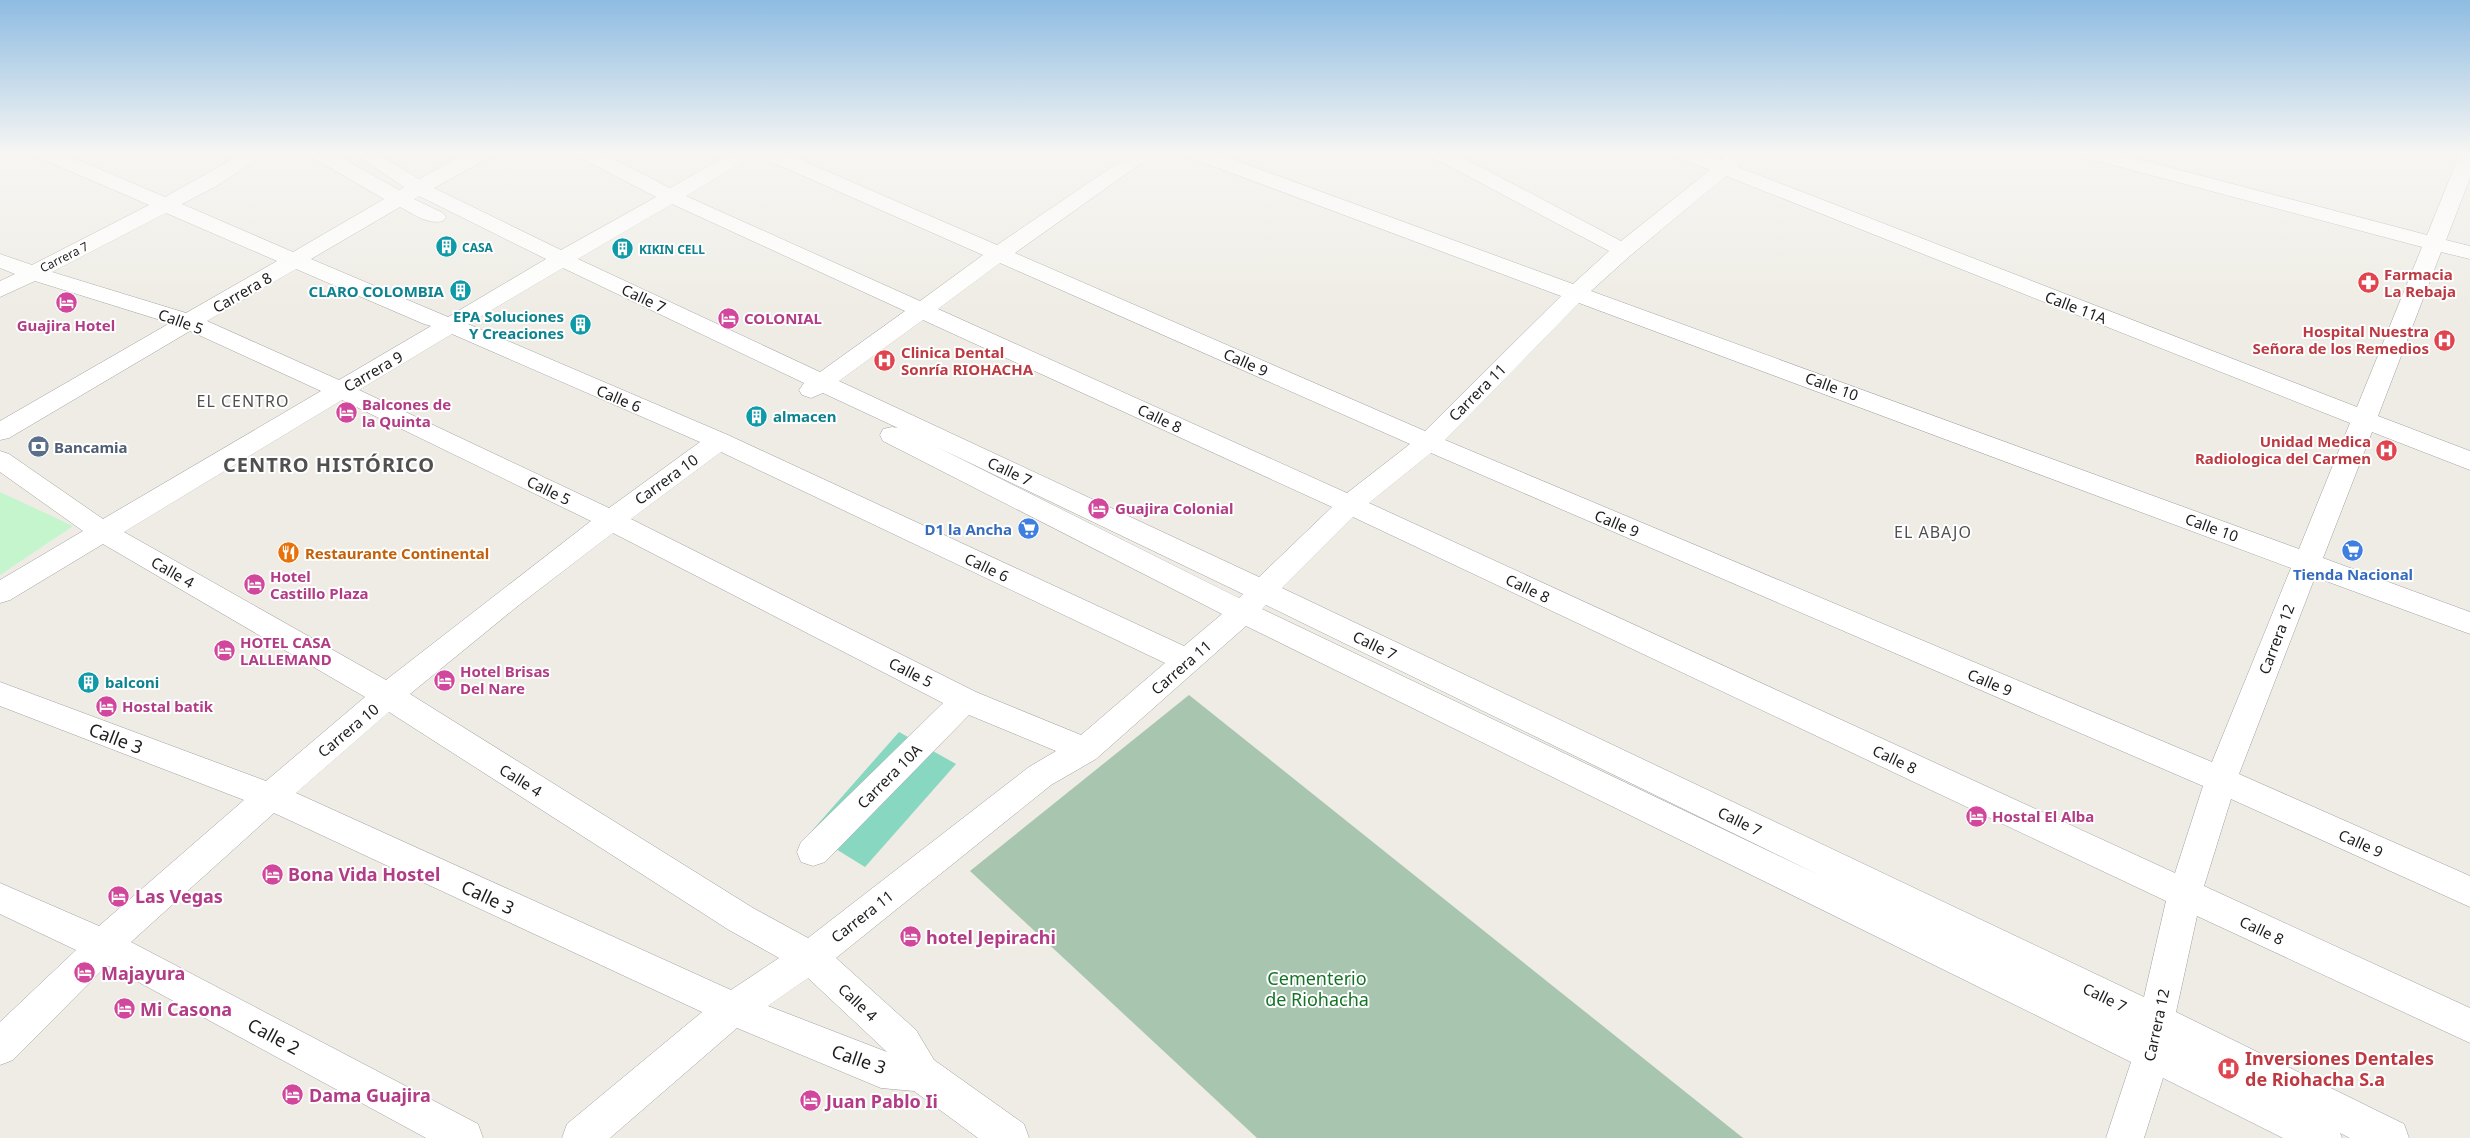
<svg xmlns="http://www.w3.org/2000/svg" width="2470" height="1138" font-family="'Noto Sans',sans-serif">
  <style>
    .cemetery { fill: #a7c5af }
    .park { fill: #c4f5cd }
    .pitch { fill: #88d7c0 }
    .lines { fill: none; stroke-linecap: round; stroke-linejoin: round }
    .minor-casing { stroke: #a1a1a1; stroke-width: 1 }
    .minor { fill: #fff; fill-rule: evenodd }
    .labels { text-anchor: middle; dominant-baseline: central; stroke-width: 4; stroke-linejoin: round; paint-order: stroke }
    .far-culture-label { font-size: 12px; font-weight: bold; fill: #0d838f; stroke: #fff; text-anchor: start }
    .far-street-label { font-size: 12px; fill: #1d1d1d; stroke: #fff }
    .health-label { font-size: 15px; font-weight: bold; fill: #be3a42; stroke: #fff; text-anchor: start }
    .culture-label { font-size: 15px; font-weight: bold; fill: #0d838f; stroke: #fff; text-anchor: end }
    .street-label { font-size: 15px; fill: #1d1d1d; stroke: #fff }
    .hotel-label { font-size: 15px; font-weight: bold; fill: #b23c85; stroke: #fff; text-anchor: start }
    .service-label { font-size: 15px; font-weight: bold; fill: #4e5e75; stroke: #fff; text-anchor: start }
    .shop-label { font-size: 15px; font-weight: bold; fill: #366cbe; stroke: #fff; text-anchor: end }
    .food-label { font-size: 15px; font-weight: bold; fill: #c56008; stroke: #fff; text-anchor: start }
    .neighbourhood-label { font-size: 16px; letter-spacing: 1px; fill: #505050; stroke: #fff }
    .near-street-label { font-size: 18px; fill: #1d1d1d; stroke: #fff }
    .near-hotel-label { font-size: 18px; font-weight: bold; fill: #b23c85; stroke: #fff; text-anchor: start }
    .near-park-label { font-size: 18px; fill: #147326; stroke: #fff }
    .near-health-label { font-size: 18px; font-weight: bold; fill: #be3a42; stroke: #fff; text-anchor: start }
    .district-label { font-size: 20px; font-weight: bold; letter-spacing: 1px; fill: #505050; stroke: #fff }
  </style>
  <rect width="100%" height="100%" fill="#eeece4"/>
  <!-- cemetery -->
  <path class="cemetery" d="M1189,695l554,443h-486l-287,-267z"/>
  <!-- park -->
  <path class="park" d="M0,492l73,34 -73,49z"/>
  <!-- pitch -->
  <path class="pitch" d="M899,732l57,32 -91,103 -55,-34z"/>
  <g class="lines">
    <defs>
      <path id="minor" d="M33,152h27l105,45 80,-45h24l-54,35 -33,17 111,48 91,-53 -74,-43 -2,-4h24l67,38 5,-3 -52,-35h23l44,27 50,-27h25l-2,4 -58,32 127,62 95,-53 -79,-41 -2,-4h25l70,36 63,-36h50l214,93 137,-93h23l-142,101 410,178 136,-135 -375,-140 -2,-4h29l360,132 36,-33 -179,-95 -2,-4h25l168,89 89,-71 -35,-14 -2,-4h28l20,8 10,-8h22l-15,15 619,240 65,-160 -343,-91 -2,-4h34l316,83 33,-82 10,-1v26l-24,62 24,6v13l-29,-7 -63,164 92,35v19l-98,-38 -49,126 147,54v22l-155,-57 -76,197 231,102v31l-239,-108 -27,87 266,122v35l-273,-127 -21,96 228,112 5,14h-59l-10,-5 2,5h-59l-120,-60 -19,60h-38l25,-76 -885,-436 -150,133 -45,26 -215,173 80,72 18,30 90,64 5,14h-51l-64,-47 -33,-3 -144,-60 -127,110h-48l5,-14 135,-112 -428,-199 -143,129 347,182 5,14h-57l-319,-173 -94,95 -13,5v-43l76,-72 -76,-36v-31l99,43 145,-126 -244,-94v-24l266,99 99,-84 -262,-153 -93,56 -10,3v-23l83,-49 -83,-59v-21l9,3 94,65 218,-128 -131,-60 -181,107 -9,2v-19l170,-98 -135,-42 -35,16v-16l15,-7 -15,-6v-14l32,11 117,-60 -114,-49zM756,154l2,2 225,99 -63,46 -234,-105zM1726,176l624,247 -51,126 -708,-258 40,-36zM419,196l127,63 -98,58 -137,-58 89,-52c13,7 28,18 43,14l3,-4 -3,-4 -29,-14zM672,204l233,107 -85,61 -242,-113zM166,213l111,48 -91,52 -134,-41zM1000,263l410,181 -63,49 -409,-184zM563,268l241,115 -5,7 3,5 9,3 12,-5 75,35 -6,-1 -9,2 -3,6 3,6 339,173 -38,32 -456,-211 -260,-111zM296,269l128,55 7,2 -92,54 -132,-59zM1579,303l712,265 -79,194 -767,-322zM923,320l409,187 -73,70 -420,-196zM452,334l248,108 -91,66 -250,-118zM342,400l249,121 -205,159 -262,-148zM937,447l306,147 -4,4zM721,452l444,211 -84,72 -105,-43 -345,-173zM1431,453l772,333 -28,87 -806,-370zM1353,517l813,384 -22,96 -862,-409zM613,533l330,170 -142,139 -4,10 4,10 12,4 12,-4 144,-147 87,36 -27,16 -221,171 -55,-30 -343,-214 109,-89zM1266,605l553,270 -557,-266zM389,712l340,218 50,28 -48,32 -435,-197zM808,978l79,74 -119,-46z"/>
    </defs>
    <!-- minor casing -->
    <use href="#minor" class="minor-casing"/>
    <!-- minor -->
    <use href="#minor" class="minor"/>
  </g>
  <!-- sky -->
  <linearGradient id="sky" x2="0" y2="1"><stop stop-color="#8ebce2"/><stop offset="0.49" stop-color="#f7f6f3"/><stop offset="1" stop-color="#f7f6f3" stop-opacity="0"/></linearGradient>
  <rect width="2470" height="312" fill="url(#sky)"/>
  <!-- icons -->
  <defs>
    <symbol id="building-disc" viewBox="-11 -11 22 22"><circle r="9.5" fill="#0f9aa8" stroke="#fff"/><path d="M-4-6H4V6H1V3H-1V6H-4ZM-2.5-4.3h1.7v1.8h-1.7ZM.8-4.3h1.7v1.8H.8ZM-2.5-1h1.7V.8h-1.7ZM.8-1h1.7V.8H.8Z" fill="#fff"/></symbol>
    <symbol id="pharmacy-disc" viewBox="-11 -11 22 22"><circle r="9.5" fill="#e0444e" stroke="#fff"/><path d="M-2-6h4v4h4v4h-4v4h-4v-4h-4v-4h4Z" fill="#fff"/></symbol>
    <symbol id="hotel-disc" viewBox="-11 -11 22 22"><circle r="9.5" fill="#d1479c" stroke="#fff"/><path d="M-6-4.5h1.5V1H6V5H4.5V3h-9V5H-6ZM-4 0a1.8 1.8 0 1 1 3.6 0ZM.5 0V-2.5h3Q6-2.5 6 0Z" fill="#fff"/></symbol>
    <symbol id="hospital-disc" viewBox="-11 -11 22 22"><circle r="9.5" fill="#e0444e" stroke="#fff"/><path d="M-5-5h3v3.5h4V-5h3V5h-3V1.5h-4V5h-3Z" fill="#fff"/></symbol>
    <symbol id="bank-disc" viewBox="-11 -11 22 22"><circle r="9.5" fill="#5c6f8a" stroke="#fff"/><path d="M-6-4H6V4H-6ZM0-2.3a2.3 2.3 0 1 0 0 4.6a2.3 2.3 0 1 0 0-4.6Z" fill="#fff"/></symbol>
    <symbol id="supermarket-disc" viewBox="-11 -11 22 22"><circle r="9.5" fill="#3f7fe0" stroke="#fff"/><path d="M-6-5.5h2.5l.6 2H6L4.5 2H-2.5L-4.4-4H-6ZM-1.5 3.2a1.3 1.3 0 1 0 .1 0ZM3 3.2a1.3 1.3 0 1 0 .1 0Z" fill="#fff"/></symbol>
    <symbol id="restaurant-disc" viewBox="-11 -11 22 22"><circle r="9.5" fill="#e8710a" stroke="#fff"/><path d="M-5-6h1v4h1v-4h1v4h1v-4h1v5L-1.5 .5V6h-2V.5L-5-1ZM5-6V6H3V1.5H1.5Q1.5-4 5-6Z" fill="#fff"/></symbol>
  </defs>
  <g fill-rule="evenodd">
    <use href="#building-disc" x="434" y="234" width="25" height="25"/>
    <use href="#building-disc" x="610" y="236" width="25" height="25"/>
    <use href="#pharmacy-disc" x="2356" y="270" width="25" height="25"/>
    <use href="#building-disc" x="448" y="278" width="25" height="25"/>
    <use href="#hotel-disc" x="54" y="290" width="25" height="25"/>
    <use href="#hotel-disc" x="716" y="306" width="25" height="25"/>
    <use href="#building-disc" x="568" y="312" width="25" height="25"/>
    <use href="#hospital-disc" x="2432" y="328" width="25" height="25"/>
    <use href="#hospital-disc" x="872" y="348" width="25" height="25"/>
    <use href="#hotel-disc" x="334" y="400" width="25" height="25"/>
    <use href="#building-disc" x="744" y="404" width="25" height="25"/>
    <use href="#bank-disc" x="26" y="434" width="25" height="25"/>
    <use href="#hospital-disc" x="2374" y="438" width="25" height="25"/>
    <use href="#hotel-disc" x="1086" y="496" width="25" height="25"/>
    <use href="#supermarket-disc" x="1016" y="516" width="25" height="25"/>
    <use href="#supermarket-disc" x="2340" y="538" width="25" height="25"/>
    <use href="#restaurant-disc" x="276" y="540" width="25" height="25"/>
    <use href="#hotel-disc" x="242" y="572" width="25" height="25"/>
    <use href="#hotel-disc" x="212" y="638" width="25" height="25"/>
    <use href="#hotel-disc" x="432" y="668" width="25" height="25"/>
    <use href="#building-disc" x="76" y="670" width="25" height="25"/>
    <use href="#hotel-disc" x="94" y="694" width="25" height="25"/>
    <use href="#hotel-disc" x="1964" y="804" width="25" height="25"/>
    <use href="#hotel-disc" x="260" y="862" width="25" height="25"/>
    <use href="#hotel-disc" x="106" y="884" width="25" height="25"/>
    <use href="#hotel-disc" x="898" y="924" width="25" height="25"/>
    <use href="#hotel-disc" x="72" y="960" width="25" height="25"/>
    <use href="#hotel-disc" x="112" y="996" width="25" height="25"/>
    <use href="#hospital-disc" x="2216" y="1056" width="25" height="25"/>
    <use href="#hotel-disc" x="280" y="1082" width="25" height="25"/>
    <use href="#hotel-disc" x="798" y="1088" width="25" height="25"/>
  </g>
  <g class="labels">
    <!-- far-culture labels -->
    <g class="far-culture-label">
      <text x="462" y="247">CASA</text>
      <text x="639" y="249">KIKIN CELL</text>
    </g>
    <!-- far-street labels -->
    <g class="far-street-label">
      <text transform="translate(64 257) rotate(-27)">Carrera 7</text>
    </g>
    <!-- health labels -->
    <g class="health-label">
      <text x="2384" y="274">Farmacia<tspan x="2384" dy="17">La Rebaja</tspan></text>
      <text x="2429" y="331" text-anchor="end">Hospital Nuestra<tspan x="2429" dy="17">Señora de los Remedios</tspan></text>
      <text x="901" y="352">Clinica Dental<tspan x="901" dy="17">Sonría RIOHACHA</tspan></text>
      <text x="2371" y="441" text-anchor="end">Unidad Medica<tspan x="2371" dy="17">Radiologica del Carmen</tspan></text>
    </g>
    <!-- culture labels -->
    <g class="culture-label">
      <text x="444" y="291">CLARO COLOMBIA</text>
      <text x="564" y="316">EPA Soluciones<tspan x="564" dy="17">Y Creaciones</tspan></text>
      <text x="773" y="416" text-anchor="start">almacen</text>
      <text x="105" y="682" text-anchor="start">balconi</text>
    </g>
    <!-- street labels -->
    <g class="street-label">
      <text transform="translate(242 292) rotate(-30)">Carrera 8</text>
      <text transform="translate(644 298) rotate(25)">Calle 7</text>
      <text transform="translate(2076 307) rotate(21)">Calle 11A</text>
      <text transform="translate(181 321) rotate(20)">Calle 5</text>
      <text transform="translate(1246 362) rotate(24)">Calle 9</text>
      <text transform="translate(373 371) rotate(-30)">Carrera 9</text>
      <text transform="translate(1832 386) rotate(20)">Calle 10</text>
      <text transform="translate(1477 392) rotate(-45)">Carrera 11</text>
      <text transform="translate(619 398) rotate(23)">Calle 6</text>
      <text transform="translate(1160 418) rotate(25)">Calle 8</text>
      <text transform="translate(1010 471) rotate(25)">Calle 7</text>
      <text transform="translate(666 479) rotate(-36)">Carrera 10</text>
      <text transform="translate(549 490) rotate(26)">Calle 5</text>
      <text transform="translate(1617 523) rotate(23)">Calle 9</text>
      <text transform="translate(2212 527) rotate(20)">Calle 10</text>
      <text transform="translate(987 567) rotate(25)">Calle 6</text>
      <text transform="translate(173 572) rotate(30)">Calle 4</text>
      <text transform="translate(1528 588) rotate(25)">Calle 8</text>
      <text transform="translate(2276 639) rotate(-69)">Carrera 12</text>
      <text transform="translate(1375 645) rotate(26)">Calle 7</text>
      <text transform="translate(1181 667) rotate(-41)">Carrera 11</text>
      <text transform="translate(911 672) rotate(27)">Calle 5</text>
      <text transform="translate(1990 682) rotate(23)">Calle 9</text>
      <text transform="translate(348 730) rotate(-40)">Carrera 10</text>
      <text transform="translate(1895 759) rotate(25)">Calle 8</text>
      <text transform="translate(889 776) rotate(-45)">Carrera 10A</text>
      <text transform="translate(521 780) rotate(32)">Calle 4</text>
      <text transform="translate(1740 821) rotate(26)">Calle 7</text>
      <text transform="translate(2361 843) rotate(24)">Calle 9</text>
      <text transform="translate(862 916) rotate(-38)">Carrera 11</text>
      <text transform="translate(2262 930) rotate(25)">Calle 8</text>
      <text transform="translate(2105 997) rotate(26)">Calle 7</text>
      <text transform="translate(858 1002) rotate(43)">Calle 4</text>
      <text transform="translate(2156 1025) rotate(-78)">Carrera 12</text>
    </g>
    <!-- hotel labels -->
    <g class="hotel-label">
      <text x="744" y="318">COLONIAL</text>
      <text x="66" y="325" text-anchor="middle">Guajira Hotel</text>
      <text x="362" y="404">Balcones de<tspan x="362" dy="17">la Quinta</tspan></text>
      <text x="1115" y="508">Guajira Colonial</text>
      <text x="270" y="576">Hotel<tspan x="270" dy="17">Castillo Plaza</tspan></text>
      <text x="240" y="642">HOTEL CASA<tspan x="240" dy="17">LALLEMAND</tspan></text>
      <text x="460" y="671">Hotel Brisas<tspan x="460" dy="17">Del Nare</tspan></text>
      <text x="122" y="706">Hostal batik</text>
      <text x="1992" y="816">Hostal El Alba</text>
    </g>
    <!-- service labels -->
    <g class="service-label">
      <text x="54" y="447">Bancamia</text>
    </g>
    <!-- shop labels -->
    <g class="shop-label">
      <text x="1012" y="529">D1 la Ancha</text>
      <text x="2353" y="574" text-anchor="middle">Tienda Nacional</text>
    </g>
    <!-- food labels -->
    <g class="food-label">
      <text x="305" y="553">Restaurante Continental</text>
    </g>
    <!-- neighbourhood labels -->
    <g class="neighbourhood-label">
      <text x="243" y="401">EL CENTRO</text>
      <text x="1933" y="532">EL ABAJO</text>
    </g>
    <!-- near-street labels -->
    <g class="near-street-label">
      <text transform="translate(116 738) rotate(21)">Calle 3</text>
      <text transform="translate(488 897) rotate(25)">Calle 3</text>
      <text transform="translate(274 1036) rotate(28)">Calle 2</text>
      <text transform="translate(859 1059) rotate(19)">Calle 3</text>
    </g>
    <!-- near-hotel labels -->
    <g class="near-hotel-label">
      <text x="288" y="874">Bona Vida Hostel</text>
      <text x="135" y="896">Las Vegas</text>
      <text x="926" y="937">hotel Jepirachi</text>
      <text x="101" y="973">Majayura</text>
      <text x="140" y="1009">Mi Casona</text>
      <text x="309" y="1095">Dama Guajira</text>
      <text x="826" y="1101">Juan Pablo Ii</text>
    </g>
    <!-- near-park labels -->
    <g class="near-park-label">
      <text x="1317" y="978">Cementerio<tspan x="1317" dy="21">de Riohacha</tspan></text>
    </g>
    <!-- near-health labels -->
    <g class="near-health-label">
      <text x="2245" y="1058">Inversiones Dentales<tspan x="2245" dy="21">de Riohacha S.a</tspan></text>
    </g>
    <!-- district labels -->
    <g class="district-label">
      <text x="329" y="464">CENTRO HISTÓRICO</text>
    </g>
  </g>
</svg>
